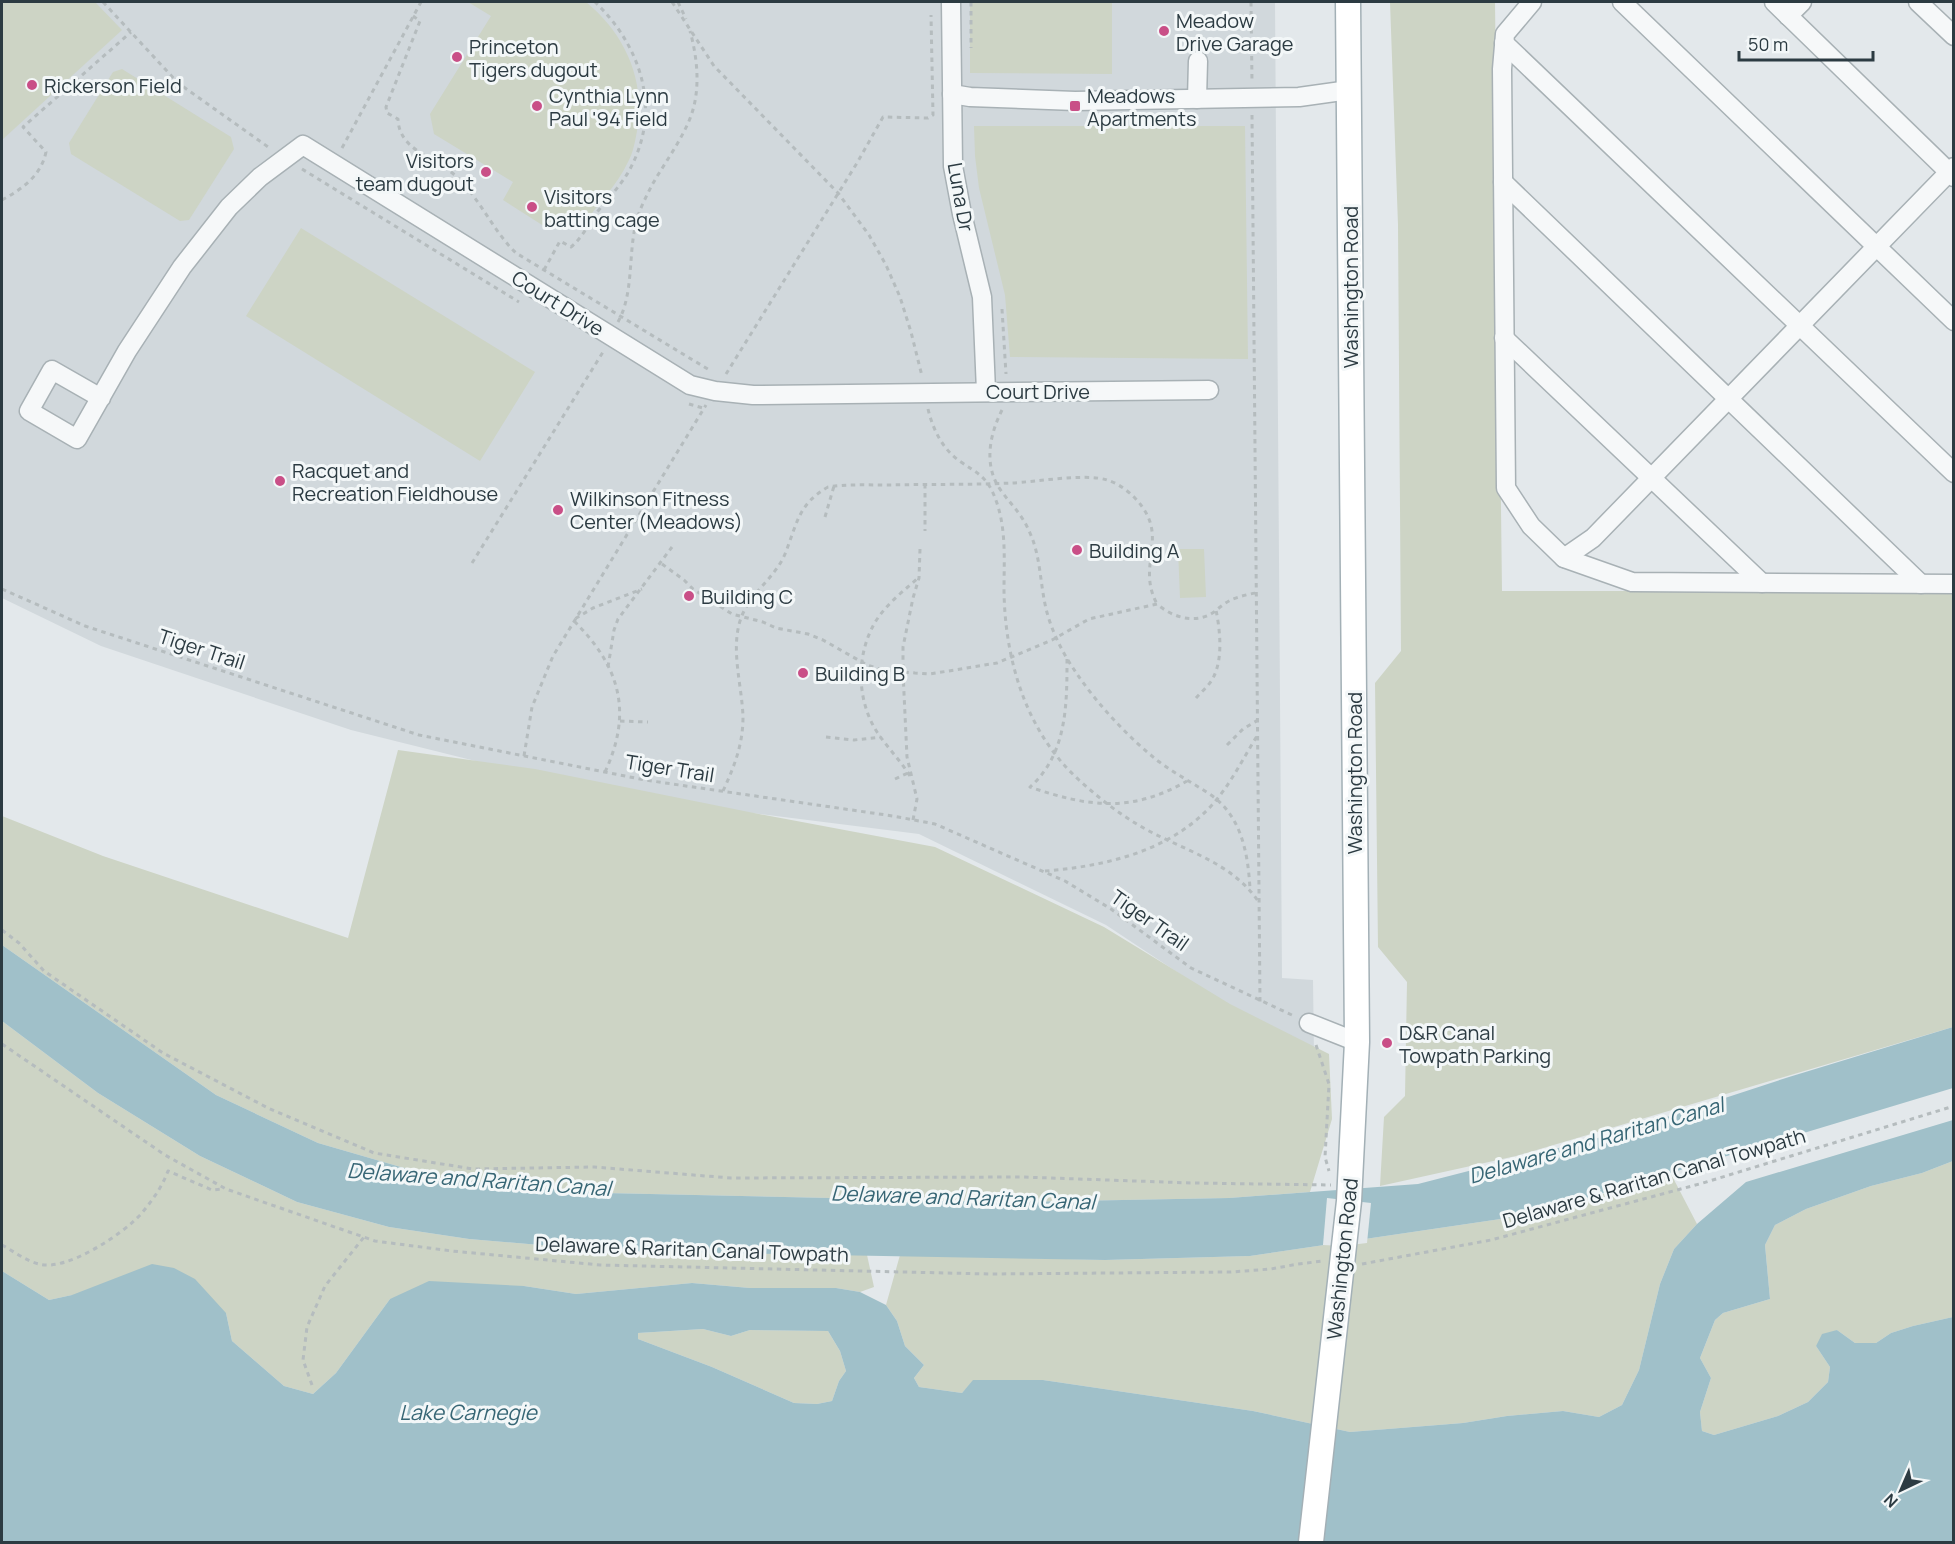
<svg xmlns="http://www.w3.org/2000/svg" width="1955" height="1544" font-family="Manrope,sans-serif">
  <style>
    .built { fill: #d1d8dc }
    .green { fill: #cdd4c5 }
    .water { fill: #a0c0c9; fill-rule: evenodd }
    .pier { fill: #e3e8eb }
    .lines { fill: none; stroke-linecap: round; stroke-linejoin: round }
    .minor-casing { stroke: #a8b1b5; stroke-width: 21 }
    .major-casing { stroke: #a3b0b6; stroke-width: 27 }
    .path { stroke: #b5bcbe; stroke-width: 3; stroke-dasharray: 4.5 4.5; stroke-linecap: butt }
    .minor { stroke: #f6f8f9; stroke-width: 18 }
    .major { stroke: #fff; stroke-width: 24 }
    .poi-dot { fill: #c94f87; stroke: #f3f7f8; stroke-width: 2 }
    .labels { text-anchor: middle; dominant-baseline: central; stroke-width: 6; stroke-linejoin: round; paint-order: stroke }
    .poi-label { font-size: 20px; fill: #2c3b42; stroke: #f3f7f8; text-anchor: start }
    .street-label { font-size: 20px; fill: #2c3b42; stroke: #f3f7f8 }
    .water-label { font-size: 21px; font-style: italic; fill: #376675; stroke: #f3f7f8 }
  </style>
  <rect width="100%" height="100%" fill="#e3e8eb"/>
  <!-- built -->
  <path class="built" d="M2,2h1273l7,976 31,2 1,74 -57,-29 -151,-100 -187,-91 -303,-38 -265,-66 -250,-84 -99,-48z"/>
  <!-- green -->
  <g class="green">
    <path d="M2,2h93l27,28 -120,110z"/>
    <path d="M468,2h118c39,32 60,78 51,129 -2,11 -4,22 -9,31 -11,24 -31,42 -45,64l-21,-13 -12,17 -47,-30 10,-18 -79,-48 -4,-20 61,-98z"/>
    <path d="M970,2h142v72l-142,-1z"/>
    <path d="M1390,2h105l7,589h451v436l-437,129 -136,30 4,-69 21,-21 2,-114 -29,-35 -3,-264 26,-32 -3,-426z"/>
    <path d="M122,69l109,68 3,12 -45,71 -9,1 -109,-67 -2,-11 44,-71z"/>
    <path d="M974,126h271l3,233 -238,-2 -5,-62 -26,-107 -4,-32z"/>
    <path d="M301,228l234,144 -55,89 -234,-145z"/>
    <path d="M1178,549h26l2,48 -26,1z"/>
    <path d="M398,750l137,19 219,44 181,34 169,80 126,77 99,50 3,65 -22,73 -81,6 -215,4 -409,-9 -163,-14 -124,-36 -102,-48 -214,-150v-129l101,40 245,82z"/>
    <path d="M2,1021l96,72 102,63 97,46 92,25 80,12 141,12 257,4 7,32 -14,5 -24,-4h-86l-58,-5 -116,11 -52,-8 -134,13 -54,74 -23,21 -29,-8 -52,-45 -6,-28 -154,-18 -23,5 -47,-29z"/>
    <path d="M1953,1161v156l-40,9 -22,7 -15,10h-21l-18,-13 -21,16 14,21 -2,15 -20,20 -30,14 -64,19 -12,-4 -2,-19 11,-34 -11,-20 15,-38 8,-7 47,-14 -5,-54 10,-20 31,-16 65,-23 51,-13z"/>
    <path d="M1671,1174l26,50 -23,25 -14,35 -21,86 -17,35 -23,12 -36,-6 -56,5 -44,7 -113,9 -97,-21 -210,-31h-69l-12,13 -43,-6 -5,-9 10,-13 -19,-19 -8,-25 -11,-16 14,-50 205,5 145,-4 284,-42z"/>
    <path d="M703,1329l28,7 19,-6 78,1 12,20 6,20 -7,10 -7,20 -15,3 -23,-1 -82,-36 -74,-28v-6z"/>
  </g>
  <!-- water -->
  <g class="water">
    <path d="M2,945l214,150 102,48 124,36 163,14 409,9 215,-4 189,-14 203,-52 168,-55 164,-50v61l-419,126 -284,42 -145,4 -495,-9 -141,-12 -80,-12 -92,-25 -97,-46 -102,-63 -96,-72z"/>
    <path d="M1953,1120v41l-31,12 -51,13 -65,23 -31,16 -10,20 5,54 -47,14 -8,7 -15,38 11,20 -11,34 2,19 12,4 64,-19 30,-14 20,-20 2,-15 -14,-21 6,-12 15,-4 18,13h21l15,-10 22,-7 40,-9v225h-1951v-271l47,29 23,-5 80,-31 22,4 21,11 31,34 6,28 52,45 29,8 23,-21 54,-74 39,-18 95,5 52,8 116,-11 58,5h86l24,4 26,13 11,16 8,25 19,19 -10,13 5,9 43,6 11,-13h70l210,31 97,21 113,-9 44,-7 56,-5 36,6 23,-12 17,-35 21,-86 14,-35 23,-25 49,-42zM703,1329l28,7 19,-6 78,1 12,20 6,20 -7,10 -7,20 -15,3 -23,-1 -82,-36 -74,-28v-6z"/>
  </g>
  <!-- pier -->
  <path class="pier" d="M1327,1198l44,5 -4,40 -25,3 -19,-1z"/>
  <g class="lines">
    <defs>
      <g id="minor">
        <path d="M951,2l2,164 9,48 20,83 4,94"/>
        <path d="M1532,2l-27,32 -3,35 4,419 25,38 33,32 68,24 322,2"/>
        <path d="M1622,2l332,319"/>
        <path d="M1774,2l180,175"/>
        <path d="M1918,2l36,34"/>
        <path d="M1788,16l14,-14"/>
        <path d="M1504,43l450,430"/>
        <path d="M952,94l18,3 105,4 224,-4 50,-7"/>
        <path d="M1197,99l1,-38"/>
        <path d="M1503,182l418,402"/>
        <path d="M1504,338l258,245"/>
        <path d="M101,398l-49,-28 -23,41 48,28 50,-88 55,-84 47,-60 31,-30 43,-32 387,240 25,6 38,4 456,-5"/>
        <path d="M1564,558l29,-20 361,-371"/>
        <path d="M1309,1023l48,19"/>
      </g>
      <path id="major" d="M1311,1542l38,-341 8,-159 -9,-1040"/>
    </defs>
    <!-- minor casing -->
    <use href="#minor" class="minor-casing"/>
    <!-- major casing -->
    <use href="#major" class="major-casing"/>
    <!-- path -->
    <g class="path">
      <path d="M103,2l75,81 93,66"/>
      <path d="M672,2l42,64 124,127 31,42 17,30 14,32 11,35 11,44"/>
      <path d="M678,2l8,17"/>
      <path d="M971,2v46"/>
      <path d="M1251,2l1,80"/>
      <path d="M413,16l7,5 -34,86 1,6 11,6c1,30 33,37 53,53 26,20 40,57 65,81l195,118"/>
      <path d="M1252,115l8,887"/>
      <path d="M342,148l79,-146"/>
      <path d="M302,169l217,133"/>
      <path d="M2,200c20,-11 39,-24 44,-48l-23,-25 108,-95"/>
      <path d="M544,270l16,-29 11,6c12,-10 18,-24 27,-36 13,-16 27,-30 35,-48 28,-58 6,-119 -38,-161"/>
      <path d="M1002,309l4,65"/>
      <path d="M618,322c16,-29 10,-67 18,-99 3,-13 10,-26 16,-38 12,-21 27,-41 37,-64 12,-28 9,-61 1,-90"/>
      <path d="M726,374l131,-211 26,-46 45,1 5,-3 -2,-100"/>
      <path d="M689,404l14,4"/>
      <path d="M928,409c5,21 15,41 33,53 14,10 24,13 32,31 14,31 11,65 11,98 1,69 22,141 75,189 22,20 44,37 70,51 38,20 84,33 109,70"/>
      <path d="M1002,410c-13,26 -19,57 0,82 11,15 20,22 28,41 10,22 10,47 15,71 5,25 18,50 32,70 22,32 51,63 81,87 16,12 33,21 50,32 33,21 40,59 42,96"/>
      <path d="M925,484v47"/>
      <path d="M825,517l9,-31"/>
      <path d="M472,563l131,-211"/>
      <path d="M662,564l22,16 9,9 39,25 31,8 13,6 32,6 15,6 44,25 16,5 32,3 15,1 67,-11 55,-23 37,-21 68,-15c15,13 38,21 57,8 6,-5 12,-10 19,-13 8,-3 16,-5 23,-6"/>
      <path d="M2,589l83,37 334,109 226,45 248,36 42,8 130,57 46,28 80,59 103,48"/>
      <path d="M1067,659c0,46 0,95 -37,128 58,20 102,26 157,-6"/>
      <path d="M608,667l6,-37 4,-11 54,-72"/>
      <path d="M1196,698c6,-7 14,-13 18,-22 9,-19 6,-46 2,-66"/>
      <path d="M620,721l28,1"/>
      <path d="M826,737l28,3 27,-3"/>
      <path d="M1227,745l16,-16 15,-9"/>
      <path d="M524,756l8,-49 21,-51 153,-251"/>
      <path d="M605,772c28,-60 15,-106 -32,-152l20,-12 49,-19"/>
      <path d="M910,776c-10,-16 -23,-29 -33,-44 -20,-31 -21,-74 -4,-106 10,-19 28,-33 44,-47"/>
      <path d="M895,779l13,-6"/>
      <path d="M723,791c11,-24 20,-46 20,-74 -1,-32 -13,-68 -2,-99 9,-25 34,-40 44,-64 12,-30 13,-50 43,-67 19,-3 39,-2 59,-2 41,-1 83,0 124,-2 25,-1 74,-10 96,-3 14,4 28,16 36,28 23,33 -6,59 14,96"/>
      <path d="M913,820l4,-21 -10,-42 -4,-85v-25l10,-49 6,-20 1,-29"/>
      <path d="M1045,871c63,-5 131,-21 173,-73 15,-19 26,-41 39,-62"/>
      <path d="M2,930l17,13 25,28 119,82 105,55 106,45 99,16 121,-2 137,11 291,-1 170,6 139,2"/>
      <path d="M2,1044l163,111 61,34 149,52 77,10 148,14 390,9 241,-2 40,-3 27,-5 25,-3"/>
      <path d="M1316,1045l13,39 -4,73 4,14"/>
      <path d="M2,1245c11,6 24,16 37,19 27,8 84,-30 102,-50 11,-13 21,-27 27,-43l44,19 12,-1"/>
      <path d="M1362,1264l129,-24 212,-57 251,-77"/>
      <path d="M312,1385l-9,-25 4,-33 18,-41 39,-49"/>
    </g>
    <!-- minor -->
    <use href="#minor" class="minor"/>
    <!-- major -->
    <use href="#major" class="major"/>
  </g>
  <!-- markers -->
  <g class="poi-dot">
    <circle cx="1164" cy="31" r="6"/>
    <circle cx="457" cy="57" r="6"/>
    <circle cx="32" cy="85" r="6"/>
    <circle cx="537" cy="106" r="6"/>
    <rect x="1069" y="100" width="12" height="12" rx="3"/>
    <circle cx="486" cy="172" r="6"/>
    <circle cx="532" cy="207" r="6"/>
    <circle cx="280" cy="481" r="6"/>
    <circle cx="558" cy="510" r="6"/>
    <circle cx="1077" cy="550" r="6"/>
    <circle cx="689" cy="596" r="6"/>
    <circle cx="803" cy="673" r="6"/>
    <circle cx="1387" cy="1043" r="6"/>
  </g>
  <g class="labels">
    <!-- poi labels -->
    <g class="poi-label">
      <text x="1176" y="20">Meadow<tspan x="1176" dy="23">Drive Garage</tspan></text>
      <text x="469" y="46">Princeton<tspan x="469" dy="23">Tigers dugout</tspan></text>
      <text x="44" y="85">Rickerson Field</text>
      <text x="549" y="95">Cynthia Lynn<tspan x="549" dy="23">Paul '94 Field</tspan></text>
      <text x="1087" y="95">Meadows<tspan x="1087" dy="23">Apartments</tspan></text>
      <text x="474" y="160" text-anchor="end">Visitors<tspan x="474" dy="23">team dugout</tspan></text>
      <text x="544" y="196">Visitors<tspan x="544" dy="23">batting cage</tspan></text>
      <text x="292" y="470">Racquet and<tspan x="292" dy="23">Recreation Fieldhouse</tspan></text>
      <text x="570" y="498">Wilkinson Fitness<tspan x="570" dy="23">Center (Meadows)</tspan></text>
      <text x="1089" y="550">Building A</text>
      <text x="701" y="596">Building C</text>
      <text x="815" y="673">Building B</text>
      <text x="1399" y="1032">D&amp;R Canal<tspan x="1399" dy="23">Towpath Parking</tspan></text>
    </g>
    <!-- street labels -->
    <g class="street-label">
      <text transform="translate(961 197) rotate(80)">Luna Dr</text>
      <text transform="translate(1350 287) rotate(-90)">Washington Road</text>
      <text transform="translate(558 303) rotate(32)">Court Drive</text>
      <text x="1038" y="391">Court Drive</text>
      <text transform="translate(202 649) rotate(18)">Tiger Trail</text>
      <text transform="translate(670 768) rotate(9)">Tiger Trail</text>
      <text transform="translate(1354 773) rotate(-90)">Washington Road</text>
      <text transform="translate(1150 920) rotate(35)">Tiger Trail</text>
      <text transform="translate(1654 1178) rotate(-16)">Delaware &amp; Raritan Canal Towpath</text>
      <text transform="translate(692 1249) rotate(2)">Delaware &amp; Raritan Canal Towpath</text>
      <text transform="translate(1342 1259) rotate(-84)">Washington Road</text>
    </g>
    <!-- water labels -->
    <g class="water-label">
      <text transform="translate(1596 1140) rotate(-16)">Delaware and Raritan Canal</text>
      <text transform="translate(479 1179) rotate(4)">Delaware and Raritan Canal</text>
      <text transform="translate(963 1197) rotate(2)">Delaware and Raritan Canal</text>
      <text x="468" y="1412">Lake Carnegie</text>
    </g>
  </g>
  <!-- border -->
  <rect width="1955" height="1544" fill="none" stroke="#2c3b42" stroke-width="6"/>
  <!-- north arrow -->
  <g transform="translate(1901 1490) rotate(224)" stroke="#f3f7f8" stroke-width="4.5" paint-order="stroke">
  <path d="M0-4.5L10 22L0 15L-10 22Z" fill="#2c3b42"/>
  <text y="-9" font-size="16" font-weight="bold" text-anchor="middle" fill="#2c3b42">N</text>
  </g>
  <!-- scale -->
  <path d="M1739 51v9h134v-9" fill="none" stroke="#2c3b42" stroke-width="3"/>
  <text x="1748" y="51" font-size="18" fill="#2c3b42" stroke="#f3f7f8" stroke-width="4.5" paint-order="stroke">50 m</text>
</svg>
